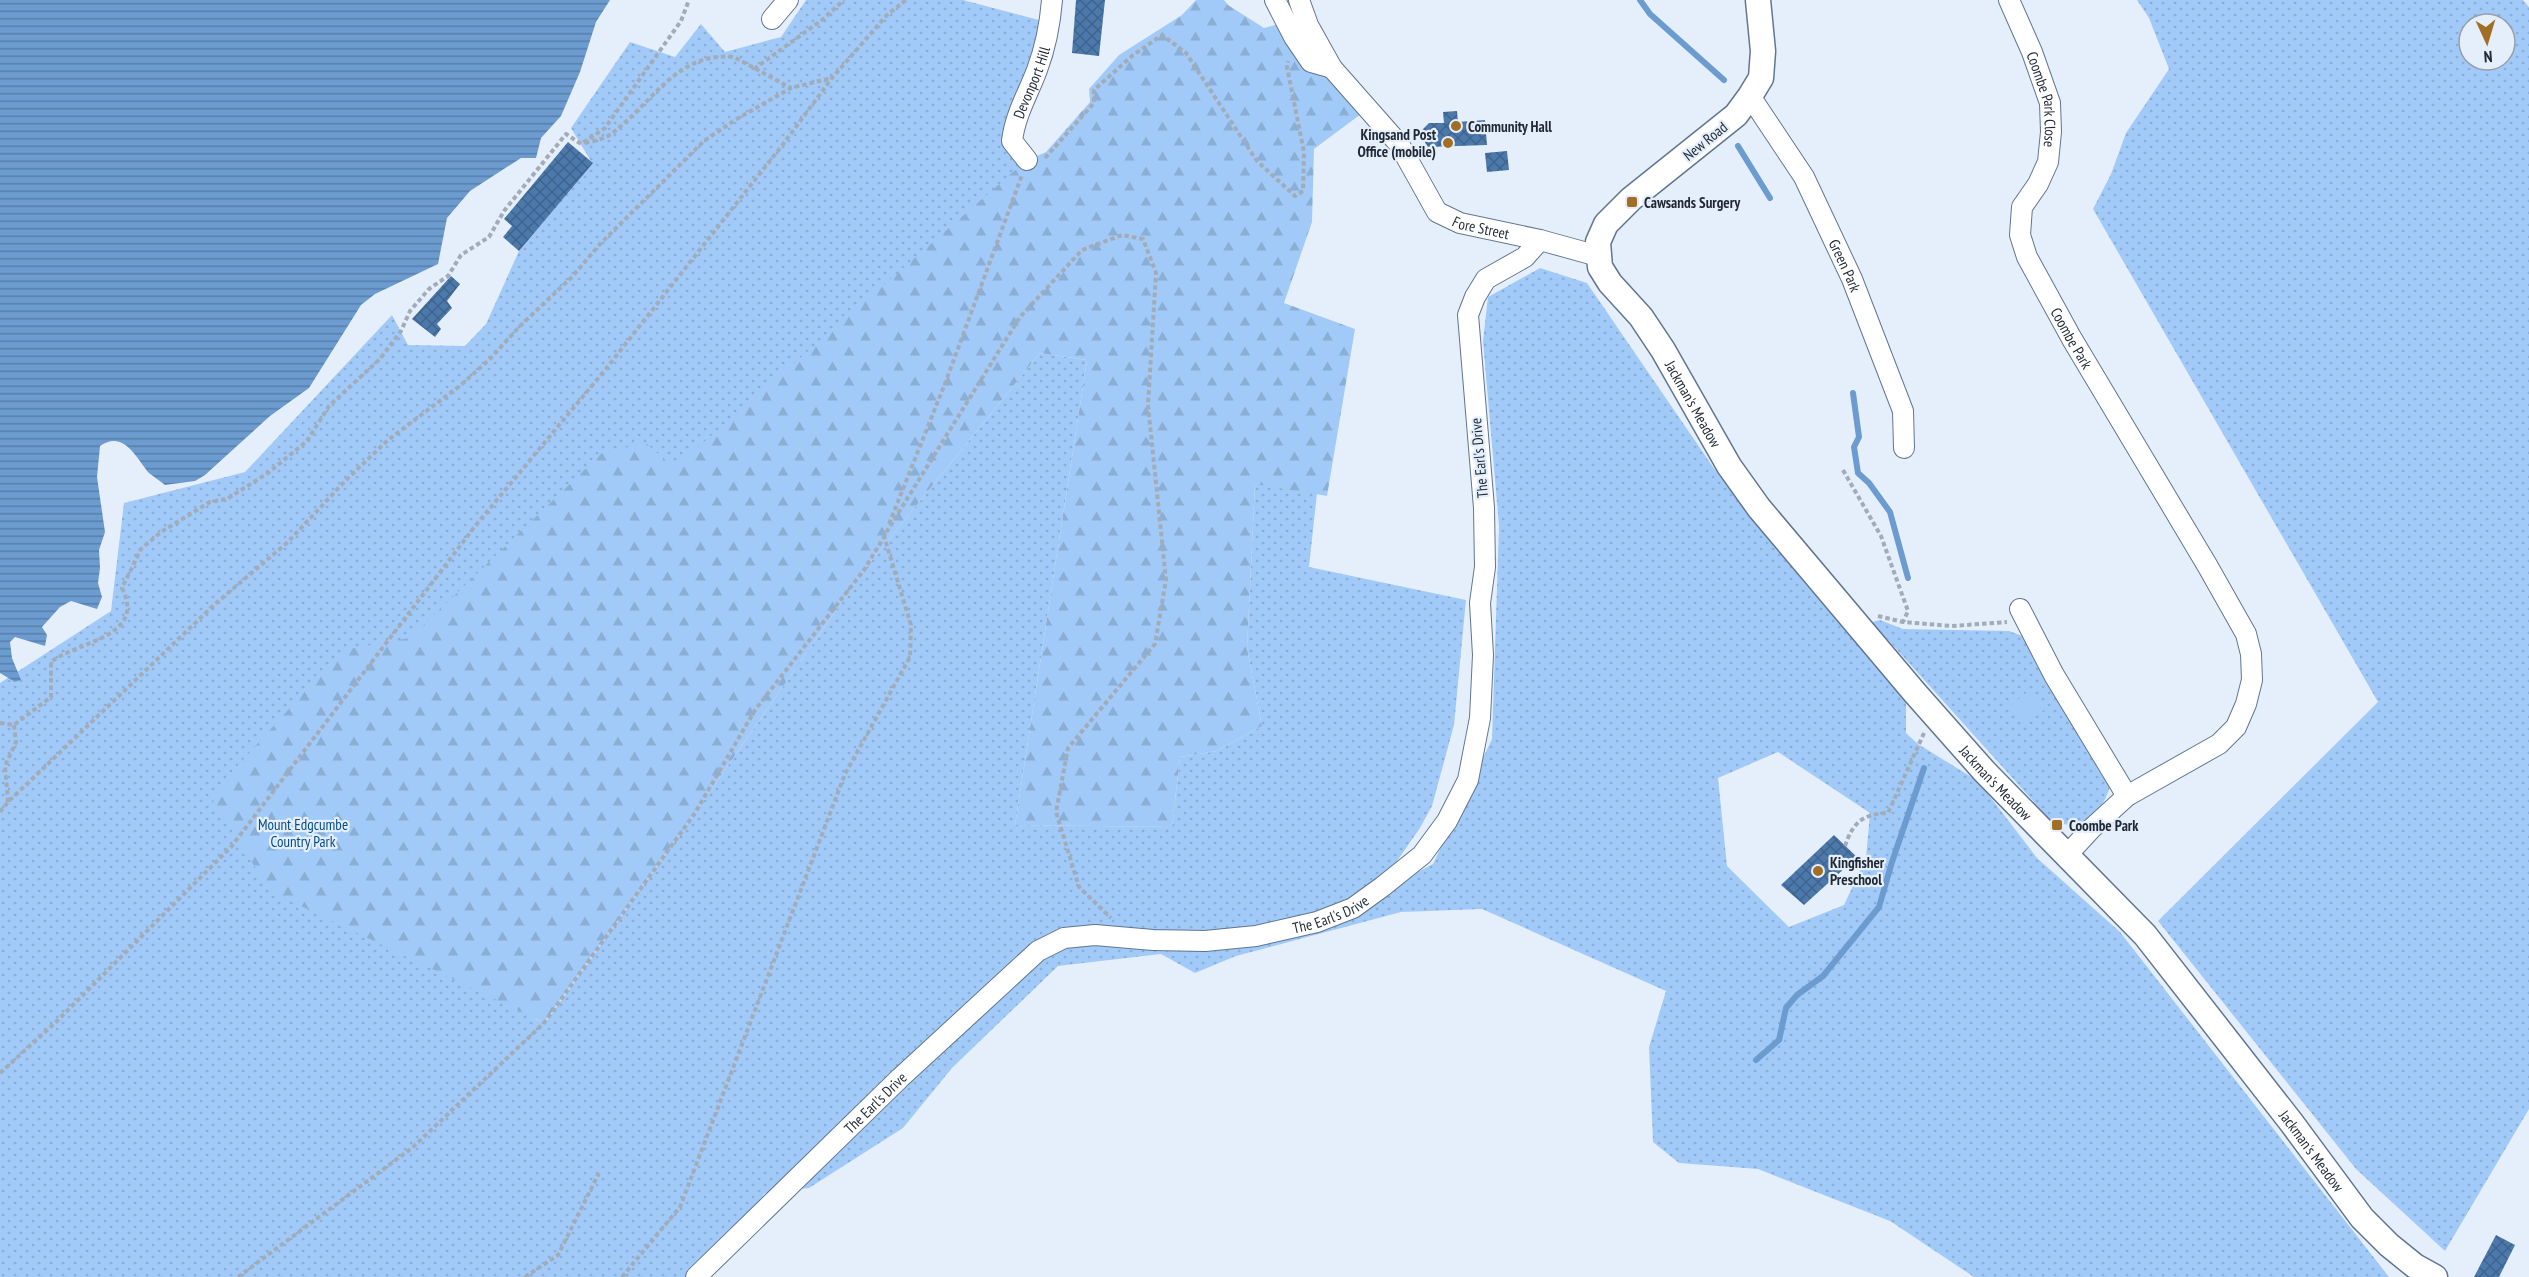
<svg xmlns="http://www.w3.org/2000/svg" width="2529" height="1277" font-family="'PT Sans Narrow',sans-serif">
  <style>
    .green { fill: url(#green-dots); fill-rule: evenodd }
    .forest { fill: url(#forest-firs) }
    .pitch { fill: #a2caf8 }
    .water { fill: url(#water-rules) }
    .lines { fill: none; stroke-linecap: round; stroke-linejoin: round }
    .stream { stroke: #6c9bcf; stroke-width: 6 }
    .building { fill: url(#building-cross-hatch) }
    .minor-casing { stroke: #607690; stroke-width: 22 }
    .tertiary-casing { stroke: #607690; stroke-width: 27 }
    .path { stroke: #a2acb8; stroke-width: 4; stroke-dasharray: 4.5 3; stroke-linecap: butt }
    .minor { stroke: #fff; stroke-width: 20 }
    .tertiary { stroke: #fff; stroke-width: 24 }
    .poi-dot { fill: #a16e24; stroke: #e5effb; stroke-width: 2 }
    .labels { text-anchor: middle; dominant-baseline: central; stroke-width: 4.5; stroke-linejoin: round; paint-order: stroke }
    .street-label { font-size: 15px; fill: #1f2833; stroke: #e5effb }
    .poi-label { font-size: 15px; font-weight: bold; fill: #1f2833; stroke: #e5effb; text-anchor: start }
    .park-label { font-size: 15px; fill: #034c8b; stroke: #e5effb }
  </style>
  <defs>
    <pattern id="green-dots" width="8" height="8" patternUnits="userSpaceOnUse" patternTransform="scale(1.5)"><rect width="8" height="8" fill="#a2caf8"/><path d="M2 2h.1M6 6h.1" fill="none" stroke="#8baed5" stroke-width="1.8" stroke-linecap="round"/></pattern>
    <pattern id="forest-firs" width="22" height="20" patternUnits="userSpaceOnUse" patternTransform="scale(1.5)"><rect width="22" height="20" fill="#a2caf8"/><path d="M5 1l3.5 6h-7zM16 11l3.5 6h-7z" fill="#8baed5"/></pattern>
    <pattern id="water-rules" width="6" height="5" patternUnits="userSpaceOnUse" patternTransform="scale(1.5)"><rect width="6" height="5" fill="#6c9bcf"/><path d="M0 2.5h6" fill="none" stroke="#587ea9"/></pattern>
    <pattern id="building-cross-hatch" width="8" height="8" patternUnits="userSpaceOnUse" patternTransform="scale(1.5)"><rect width="8" height="8" fill="#4c79ab"/><path d="M0 0l8 8M0 8l8-8" fill="none" stroke="#3f638c"/></pattern>
  </defs>
  <rect width="100%" height="100%" fill="#e5effb"/>
  <!-- green -->
  <g class="green">
    <path d="M806,0h157l80,21 -29,102 13,37 -492,859 10,4 150,-210 169,-243 176,-217 47,7 -72,465 157,2 8,-70 37,-6 45,-25 -15,-78 8,-165 62,10 -8,74 157,33 -12,125 -22,81 -12,22 -23,33 2,21 34,-18 59,-125 7,-213 -16,-185 5,-44 52,-29 47,15 126,184 193,234v32l12,11 60,37 59,77 83,74 269,345h-415l-84,-56 -132,-52 -79,-6 -26,-21 -4,-95 17,-56 -184,-82 -81,3 -165,44 -41,17 -34,-19 -103,12 -106,102 -49,60 -94,60 -44,5 -66,84h-699v-594l111,-72 13,-108 121,-31 147,-157 16,30 57,1 21,-22 33,-73 73,-88 -21,-35 59,-86 45,15 26,-33 24,28 56,-15zM1778,752l92,61 -4,45 -22,47 -55,22 -62,-61 -9,-88z"/>
    <path d="M2137,0h386l6,7v1102l-84,142 -89,-82 -198,-248 220,-219 -285,-493 18,-35 15,-41 43,-64 -20,-51zM2469,24h36v36h-36z"/>
    <path d="M1880,620l23,9 106,2 16,6 85,149c-4,15 -16,37 -33,39 -8,1 -17,-2 -25,-3l-180,-200z"/>
  </g>
  <!-- forest -->
  <path class="forest" d="M1196,0h28l4,5 36,23 23,-6 82,86 -55,41 -2,73 -28,81 71,26 -28,167 -72,-12 -8,164 15,78 -45,25 -37,6 -8,70 -157,-2 72,-465 -47,-7 -176,217 -169,243 -151,210 -274,-132 -60,-95 108,-119 30,-28 62,-11 192,-185 44,-10 28,25 353,-308 19,-8 44,-50 -1,-13 30,-34 63,-40z"/>
  <!-- pitch -->
  <path class="pitch" d="M2028,691l16,19 -21,16 -15,-18z"/>
  <!-- water -->
  <path class="water" d="M0,0h610l-14,22 -16,50 -19,44 -20,22 -5,20h-15l-51,33 -23,27 -9,46 -63,30 -14,11 -52,83 -39,28 -65,59 -10,6 -30,4c-5,-4 -11,-8 -16,-12 -12,-14 -25,-44 -49,-27l-3,31 8,55 -6,18 1,18 -2,15 4,14 -5,12 -26,-8 -11,6 -18,20 5,8 -2,11 -30,-9 -5,5 2,16 9,22 -6,2 -15,-9z"/>
  <g class="lines">
    <!-- stream -->
    <g class="stream">
      <path d="M1640,0l10,14 74,66"/>
      <path d="M1738,146l32,52"/>
      <path d="M1853,393l6,44 -5,10 4,26 11,10 21,29 18,66"/>
      <path d="M1756,1060l23,-20 7,-32 11,-13 26,-19 56,-69 13,-45 32,-94"/>
    </g>
  </g>
  <!-- building -->
  <g class="building">
    <path d="M1076,0h29l-6,56 -27,-3z"/>
    <path d="M1457,111l1,11 27,-2 2,25 -59,2 -8,-12 3,-6 6,-6h15l-1,-11z"/>
    <path d="M568,142l25,21 -74,88 -16,-14 9,-11 -8,-7z"/>
    <path d="M1507,151l2,19 -22,2 -2,-19z"/>
    <path d="M451,276l9,8 -13,17 5,7 -15,16 4,5 -6,8 -23,-18z"/>
    <path d="M1834,835l23,22 -53,48 -23,-20z"/>
    <path d="M2496,1235l19,10 -16,32h-25z"/>
  </g>
  <g class="lines">
    <defs>
      <g id="minor">
        <path d="M1275,0l19,37 17,25 21,6"/>
        <path id="s1" d="M1299,0l9,25 24,43 67,76 38,68 23,11 80,17 58,16"/>
        <path id="s2" d="M2009,0l23,52 18,51 1,29 -3,30 -10,22 -16,23 -2,28 7,22 45,82 135,226 39,69 5,20 1,26 -6,24 -10,23 -17,17 -92,52 -36,33 -24,26"/>
        <path d="M772,19l16,-19"/>
        <path id="s3" d="M1750,96l54,81 48,102 51,132 1,37"/>
        <path id="s4" d="M1027,160l-15,-19c3,-26 16,-47 25,-71 9,-24 13,-45 15,-70"/>
        <path d="M2020,609l34,66 73,121"/>
        <path id="s5" d="M696,1277l204,-199 138,-127 26,-13 31,-3 58,5 52,1 51,-5 61,-14 36,-14 29,-21 40,-32 25,-34 21,-41 12,-62 3,-63 -3,-52 5,-36 -1,-59 -16,-193 7,-18 11,-18 39,-22 15,-17"/>
      </g>
      <g id="tertiary">
        <path id="s6" d="M1758,0l5,51 -2,27 -11,18 -14,19 -105,84 -25,25 -8,18 2,25 10,16 31,34 22,33 66,116 30,42 156,185 69,78 161,164 146,187 71,96 27,27 26,21 20,11"/>
      </g>
    </defs>
    <!-- minor casing -->
    <use href="#minor" class="minor-casing"/>
    <!-- tertiary casing -->
    <use href="#tertiary" class="tertiary-casing"/>
    <!-- path -->
    <g class="path">
      <path d="M754,69l68,-49 22,-20"/>
      <path d="M585,143c8,-2 20,-4 26,-9 41,-30 66,-83 123,-77l57,31"/>
      <path d="M1045,158l49,-55v-13l38,-34 30,-21 24,18 71,108 38,35 8,-5 1,-39 -17,-85 1,-6"/>
      <path d="M1843,470l38,66 27,75 -5,11"/>
      <path d="M889,524l57,-143 76,-206"/>
      <path d="M1878,616l25,6 49,4 55,-4"/>
      <path d="M0,723l14,2 37,-28v-35c26,-21 96,-24 71,-74l19,-39 20,-17 49,-30 17,-3 41,-26 39,-32 22,-35 51,-47 21,-28 9,-20 19,-22 19,-13 13,-21 28,-18 15,-26 62,-77 15,10 24,-16 76,-107 8,-21"/>
      <path d="M8,802l-3,-36 11,-24 -2,-17"/>
      <path d="M0,812l8,-10 207,-198 73,-62 58,-62 42,-40 73,-55 29,-26 30,-33 52,-49 28,-33 104,-103 31,-21 56,-32 40,-10"/>
      <path d="M1845,846c8,-24 18,-32 43,-33l36,-80"/>
      <path d="M0,1073l56,-51 175,-175 245,-322 129,-155 179,-227 48,-65 55,-63 19,-15"/>
      <path d="M238,1277l174,-129 132,-125 151,-210 60,-103 109,-140 20,-33"/>
      <path d="M525,1277l33,-22 41,-82"/>
      <path d="M622,1277l58,-70 165,-433 65,-117 1,-32 -27,-89 136,-219 62,-67 40,-15 21,4 13,34 -8,132 18,175 -11,64 -87,104 -12,64 23,75 32,31"/>
    </g>
    <!-- minor -->
    <use href="#minor" class="minor"/>
    <!-- tertiary -->
    <use href="#tertiary" class="tertiary"/>
  </g>
  <!-- markers -->
  <g class="poi-dot">
    <circle cx="1456" cy="126" r="6"/>
    <circle cx="1448" cy="143" r="6"/>
    <rect x="1626" y="196" width="12" height="12" rx="3"/>
    <rect x="2051" y="819" width="12" height="12" rx="3"/>
    <circle cx="1818" cy="871" r="6"/>
  </g>
  <g class="labels">
    <!-- street labels -->
    <g class="street-label">
      <text stroke="none"><textPath href="#s4" startOffset="86">Devonport Hill</textPath></text>
      <text stroke="none"><textPath href="#s2" startOffset="106">Coombe Park Close</textPath></text>
      <text transform="translate(1705 141) rotate(-39)">New Road</text>
      <text stroke="none"><textPath href="#s1" startOffset="302">Fore Street</textPath></text>
      <text stroke="none"><textPath href="#s3" startOffset="195">Green Park</textPath></text>
      <text stroke="none"><textPath href="#s2" startOffset="366">Coombe Park</textPath></text>
      <text stroke="none"><textPath href="#s6" startOffset="504">Jackman's Meadow</textPath></text>
      <text transform="translate(1479 458) rotate(-95)">The Earl's Drive</text>
      <text stroke="none"><textPath href="#s6" startOffset="990">Jackman's Meadow</textPath></text>
      <text stroke="none"><textPath href="#s5" startOffset="772">The Earl's Drive</textPath></text>
      <text stroke="none"><textPath href="#s5" startOffset="250">The Earl's Drive</textPath></text>
      <text stroke="none"><textPath href="#s6" startOffset="1476">Jackman's Meadow</textPath></text>
    </g>
    <!-- poi labels -->
    <g class="poi-label">
      <text x="1468" y="126">Community Hall</text>
      <text x="1436" y="134" text-anchor="end">Kingsand Post<tspan x="1436" dy="17">Office (mobile)</tspan></text>
      <text x="1644" y="202">Cawsands Surgery</text>
      <text x="2069" y="825">Coombe Park</text>
      <text x="1830" y="862">Kingfisher<tspan x="1830" dy="17">Preschool</tspan></text>
    </g>
    <!-- park labels -->
    <g class="park-label">
      <text x="303" y="824">Mount Edgcumbe<tspan x="303" dy="17">Country Park</tspan></text>
    </g>
  </g>
  <!-- north arrow -->
  <g transform="translate(2487 42) rotate(176)"><circle r="28" fill="#e5effb" stroke="#969fab" stroke-width="1.5"/>
  <path d="M0-4.5L10 22L0 15L-10 22Z" fill="#a16e24"/>
  <text y="-9" font-size="16" font-weight="bold" text-anchor="middle" fill="#1f2833">N</text>
  </g>
</svg>
